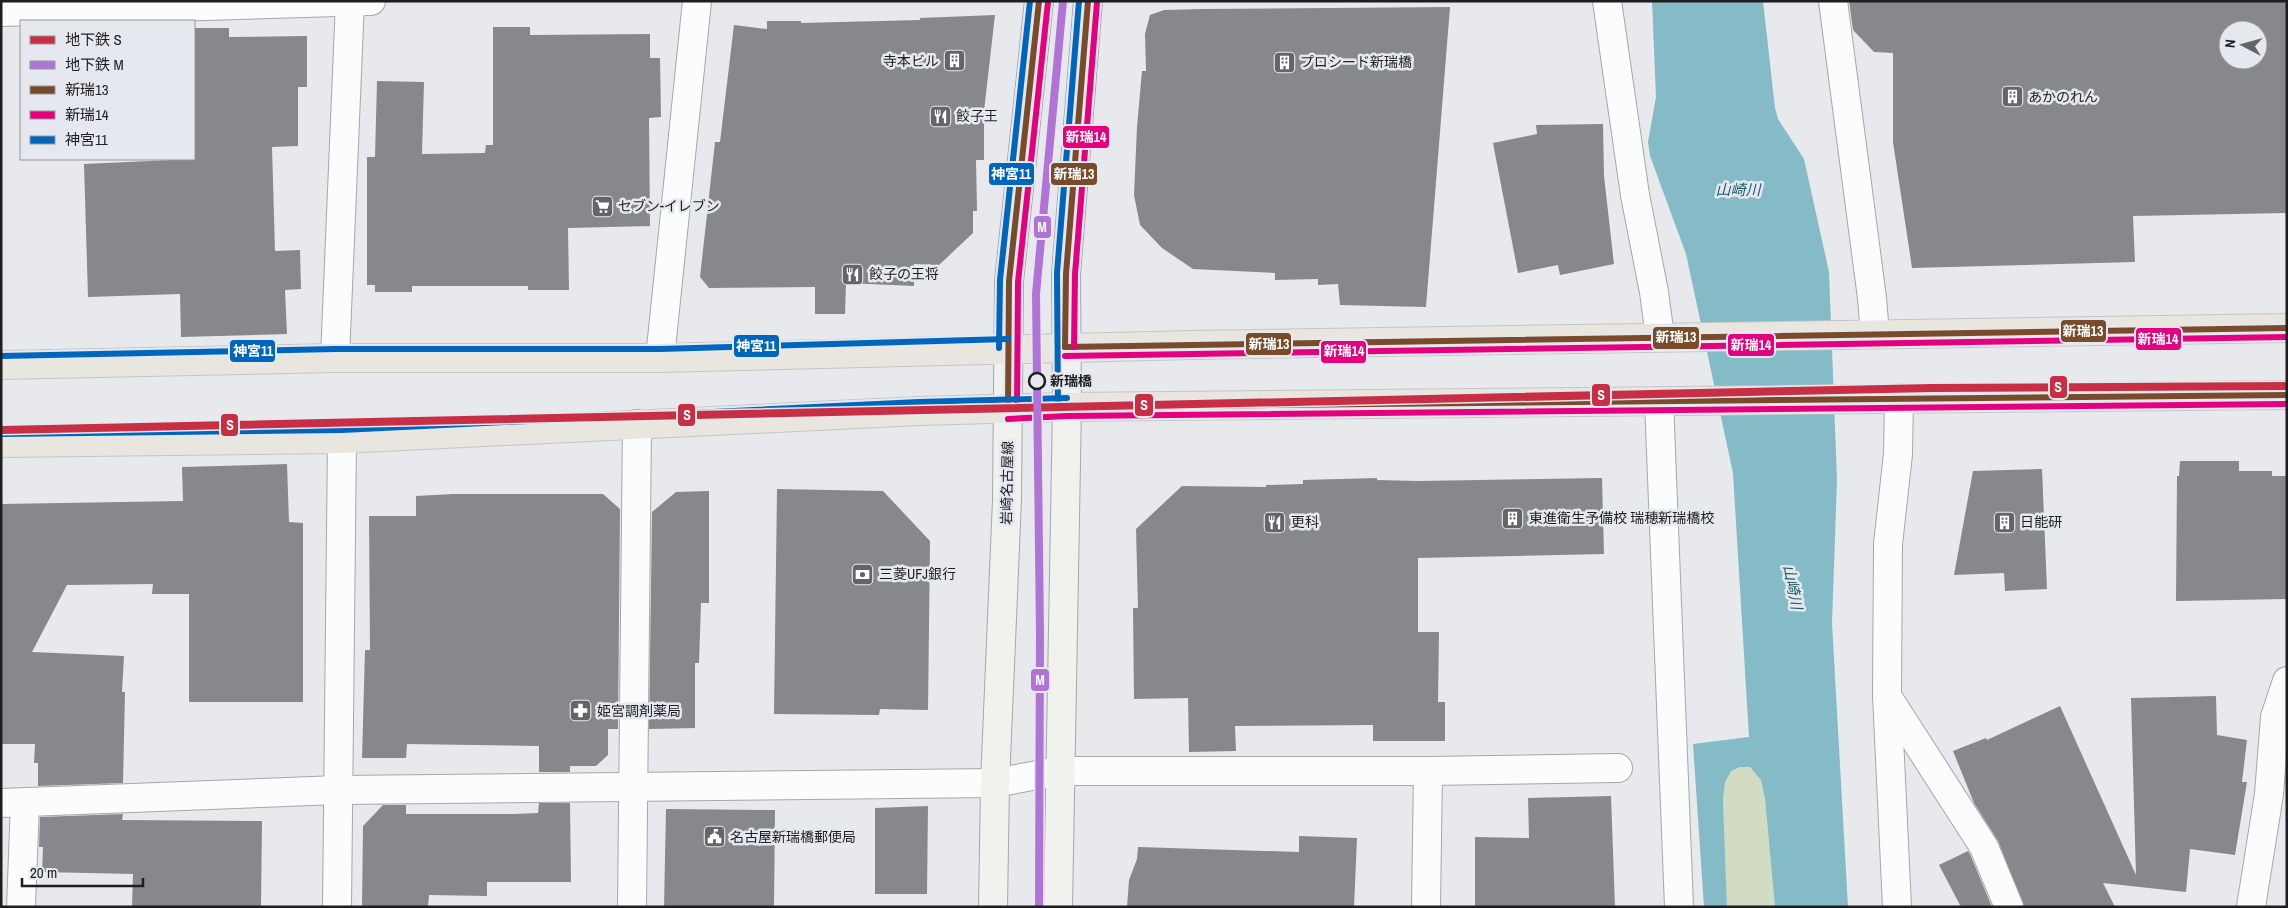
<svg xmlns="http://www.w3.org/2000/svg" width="2288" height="908" font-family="'Archivo Narrow','Noto Sans JP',sans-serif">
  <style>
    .green { fill: #d2dcc2 }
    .water { fill: #84bbc7 }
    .building { fill: #87888b; fill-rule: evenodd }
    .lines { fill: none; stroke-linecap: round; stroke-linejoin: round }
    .street-casing { stroke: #a6a7a9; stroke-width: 30 }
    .secondary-casing { stroke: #a6a7a9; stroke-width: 30 }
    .primary-casing { stroke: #c5c6c7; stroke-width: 30 }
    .street { stroke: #fbfcfc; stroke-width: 28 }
    .secondary { stroke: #f1f1ee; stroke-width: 28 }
    .primary { stroke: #e8e6df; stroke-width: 28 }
    .bus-1-casing { stroke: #e5e8ee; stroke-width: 10 }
    .bus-2-casing { stroke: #e5e8ee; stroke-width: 10 }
    .bus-3-casing { stroke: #e5e8ee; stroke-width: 10 }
    .bus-1 { stroke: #7a4b2a; stroke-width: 6 }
    .bus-2 { stroke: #e5007d; stroke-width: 6 }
    .bus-3 { stroke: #0065bd; stroke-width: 6 }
    .metro-1-casing { stroke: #e5e8ee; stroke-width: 11 }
    .metro-2-casing { stroke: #e5e8ee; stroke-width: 11 }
    .metro-1 { stroke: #c92f44; stroke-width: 8 }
    .metro-2 { stroke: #b074d6; stroke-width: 8 }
    .stop-dot { fill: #e5e8ee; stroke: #1d1e20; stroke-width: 2.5 }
    .labels { text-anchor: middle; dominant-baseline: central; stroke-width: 5; stroke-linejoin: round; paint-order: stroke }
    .poi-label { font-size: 14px; fill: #1d1e20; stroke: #e5e8ee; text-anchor: start }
    .stop-label { font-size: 14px; font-weight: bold; fill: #1d1e20; stroke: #e5e8ee; text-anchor: start }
    .street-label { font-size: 14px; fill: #1d1e20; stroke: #e5e8ee }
    .water-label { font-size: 15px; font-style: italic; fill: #1b5c68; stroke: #e5e8ee }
    .line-badge { stroke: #e5e8ee; stroke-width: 2 }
    .badge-label { font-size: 14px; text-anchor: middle; font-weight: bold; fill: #fff }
  </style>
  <rect width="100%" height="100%" fill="#e7e9ec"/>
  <!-- green -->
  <path class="green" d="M1740,767h10l11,13 4,19 10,108h-48l-4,-107 2,-18 5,-11z"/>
  <!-- water -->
  <path class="water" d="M1652,1h111l12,107 3,11 26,40 25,113 8,208 -5,143 16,284h-73l-10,-108 -4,-19 -11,-13h-10l-9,4 -6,11 -2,18 4,107h-23l-11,-163 56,-7 -16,-264 -47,-219 -36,-98 -2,-14 8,-45z"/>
  <!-- building -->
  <g class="building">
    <path d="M1849,1h438v212l-154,3 2,46 -223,6 -19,-126v-89l-19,-1 -21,-22zM2228,30h30v30h-30z"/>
    <path d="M1450,7l-24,300 -86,-2 -2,-21 -20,1v-6l-43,1v-7l-82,-4 -31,-21 -22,-23 -6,-30 3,-68 5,-56h4l-1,-37 5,-19 14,-5 38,-1z"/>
    <path d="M995,15l-11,96v49h-8l1,51h-4v22l-34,32 -25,-1v22l-68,-3 -1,31h-30v-27l-106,1 -9,-11 15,-135h5l14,-117 33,4v-8h34v2l119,-3v-2z"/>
    <path d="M493,27h37v8l120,-1v24h10l1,59 -12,1 1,108 -82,2 1,62h-41v-4h-116v6h-37v-7h-8v-128h8l2,-76 47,1 -2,72 63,-1 1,-8h7z"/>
    <path d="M194,28h35v9l78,-1v51h-9v59l-26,1 3,104 25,-1 1,39 -16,1 2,44 -106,3 -1,-43 -92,3 -4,-133 110,-5z"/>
    <path d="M1603,124l1,52 10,88 -54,11 -2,-10 -40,8 -25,-130 44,-9 -1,-9z"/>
    <path d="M2180,461h59v10h33v5h15v123l-111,2 1,-125h2z"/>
    <path d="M287,464l2,58 14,1v179h-114v-108h-37l1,-10 -86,1 -35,67 92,4 -2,36h3l-2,91 -85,3v-23h-4l1,-19h-34v-240l182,-3 -1,-34z"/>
    <path d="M2042,469l5,120 -42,2 -1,-18 -50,2 19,-104z"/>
    <path d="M1377,478v2l41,1 184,-3 2,76 -186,4v74h21l-1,70h7v39h-72v-16l-138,1 1,25 -47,1 -1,-54 -54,1 -1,-91h5l-2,-79 46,-43 84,1v-2l37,-1v-4z"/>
    <path d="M777,489l106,2 47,50 -2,169 -48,-1 -1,6 -105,-1z"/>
    <path d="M709,491v112h-8l-2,60h-4v65l-46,1 3,-217 24,-20z"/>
    <path d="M453,494h150l17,15 -2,220h-10v26l-12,11h-26v6h-31v-26l-132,-2 -1,14h-44l3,-108h5l-1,-134h47v-20z"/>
    <path d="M2216,696l1,39 30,5 -5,42h5l-12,73 -45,-6 -4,43 -83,-9 12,24h-91l-26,-66 -24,-38 -21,-52 33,-13 1,2 73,-34 76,169 -5,-177z"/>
    <path d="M1611,796l4,111h-140v-70l54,1 -1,-40z"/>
    <path d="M539,803h31l1,79h-84v14l-58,-1 -1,12h-66l1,-81 20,-21h23v9h108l24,-1z"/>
    <path d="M928,806l-1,88h-52v-86z"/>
    <path d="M666,809l109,1 -1,97h-110z"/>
    <path d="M123,814l-1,6 140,1 -1,86h-129l1,-33 -91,-2 1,-25h-4l1,-30z"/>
    <path d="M1299,836l58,2 -3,69h-227l2,-27 8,-21 1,-12 161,5z"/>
    <path d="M1968,851l2,3 22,53h-31l-22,-42z"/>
  </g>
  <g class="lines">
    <defs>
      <g id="street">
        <path d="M1607,1l28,194 19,97 6,45"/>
        <path d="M1833,1l39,297 3,36"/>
        <path d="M1,12l370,-11"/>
        <path d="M335,358l15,-357"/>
        <path d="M660,358l37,-357"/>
        <path d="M1659,401l20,506"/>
        <path d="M1887,696l97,151 25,60"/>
        <path d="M1428,771l190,-3"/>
        <path d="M1,803l337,-13 657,-7 64,-12h369l-2,136"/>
        <path d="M21,907l4,-104"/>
        <path d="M337,907l5,-468"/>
        <path d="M632,907l5,-483"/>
        <path d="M1897,907l-10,-212 1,-151 10,-90 1,-56"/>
        <path d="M2251,907l18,-113 6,-77 12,-36"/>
      </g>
      <g id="secondary">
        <path d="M993,907l2,-124 12,-283 2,-219 30,-280"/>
        <path d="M1058,907l9,-500 -1,-133 22,-273"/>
      </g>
      <g id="primary">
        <path d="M1,365l334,-7h325l533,-13 1094,-17"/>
        <path d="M1,443l341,-4 577,-28 148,-4 1220,-12"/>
      </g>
    </defs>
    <!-- street casing -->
    <use href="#street" class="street-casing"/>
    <!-- secondary casing -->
    <use href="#secondary" class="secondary-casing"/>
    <!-- primary casing -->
    <use href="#primary" class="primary-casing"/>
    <!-- street -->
    <use href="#street" class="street"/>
    <!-- secondary -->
    <use href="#secondary" class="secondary"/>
    <!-- primary -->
    <use href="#primary" class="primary"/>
    <defs>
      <g id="bus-1">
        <path d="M1065,347l1222,-19"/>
        <path d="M1065,347l1,-73 22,-273"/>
        <path d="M1008,410l59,-3 1220,-12"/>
        <path d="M1008,410l1,-129 30,-280"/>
      </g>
      <g id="bus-2">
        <path d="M1074,347l1,-73 22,-272"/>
        <path d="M1065,356l1222,-19"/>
        <path d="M1017,410l1,-128 30,-280"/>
        <path d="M1008,419l59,-3 1220,-12"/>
      </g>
      <g id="bus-3">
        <path d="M999,348l1,-68 30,-279"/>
        <path d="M1,356l334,-7h325l348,-10"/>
        <path d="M1058,407l-1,-134 22,-272"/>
        <path d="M1,434l341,-4 577,-28 148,-4"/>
      </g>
    </defs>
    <!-- bus-1 casing -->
    <use href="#bus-1" class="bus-1-casing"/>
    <!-- bus-2 casing -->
    <use href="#bus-2" class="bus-2-casing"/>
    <!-- bus-3 casing -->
    <use href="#bus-3" class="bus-3-casing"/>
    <!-- bus-1 -->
    <use href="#bus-1" class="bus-1"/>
    <!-- bus-2 -->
    <use href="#bus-2" class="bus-2"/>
    <!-- bus-3 -->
    <use href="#bus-3" class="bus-3"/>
    <defs>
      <path id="metro-1" d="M1,430l1931,-42 355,-2"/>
      <path id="metro-2" d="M1039,907l1,-272 -4,-341 27,-293"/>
    </defs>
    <!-- metro-1 casing -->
    <use href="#metro-1" class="metro-1-casing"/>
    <!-- metro-2 casing -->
    <use href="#metro-2" class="metro-2-casing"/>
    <!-- metro-1 -->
    <use href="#metro-1" class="metro-1"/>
    <!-- metro-2 -->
    <use href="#metro-2" class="metro-2"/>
  </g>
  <!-- icons -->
  <defs>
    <symbol id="building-square" viewBox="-11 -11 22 22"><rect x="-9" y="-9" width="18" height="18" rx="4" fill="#646567" stroke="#e5e8ee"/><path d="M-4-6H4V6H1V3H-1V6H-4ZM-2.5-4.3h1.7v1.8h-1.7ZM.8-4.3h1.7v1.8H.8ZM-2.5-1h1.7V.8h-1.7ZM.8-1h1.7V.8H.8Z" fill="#fff"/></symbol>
    <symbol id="restaurant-square" viewBox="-11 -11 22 22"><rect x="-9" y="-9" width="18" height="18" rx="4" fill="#646567" stroke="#e5e8ee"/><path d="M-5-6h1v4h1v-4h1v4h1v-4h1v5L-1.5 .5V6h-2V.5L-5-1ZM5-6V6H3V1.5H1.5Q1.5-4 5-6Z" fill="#fff"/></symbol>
    <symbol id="supermarket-square" viewBox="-11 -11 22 22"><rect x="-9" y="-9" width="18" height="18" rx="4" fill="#646567" stroke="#e5e8ee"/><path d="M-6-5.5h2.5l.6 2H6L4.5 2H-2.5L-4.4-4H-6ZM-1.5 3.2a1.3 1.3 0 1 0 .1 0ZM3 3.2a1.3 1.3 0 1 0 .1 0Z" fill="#fff"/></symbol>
    <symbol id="bank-square" viewBox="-11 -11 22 22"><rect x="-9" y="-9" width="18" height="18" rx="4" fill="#646567" stroke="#e5e8ee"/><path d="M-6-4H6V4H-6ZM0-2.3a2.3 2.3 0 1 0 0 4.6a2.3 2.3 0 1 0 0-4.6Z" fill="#fff"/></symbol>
    <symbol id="pharmacy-square" viewBox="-11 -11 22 22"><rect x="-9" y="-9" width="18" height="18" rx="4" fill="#646567" stroke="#e5e8ee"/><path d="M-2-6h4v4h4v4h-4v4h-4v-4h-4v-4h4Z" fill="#fff"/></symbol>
    <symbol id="civic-square" viewBox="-11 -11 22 22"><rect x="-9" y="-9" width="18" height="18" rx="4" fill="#646567" stroke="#e5e8ee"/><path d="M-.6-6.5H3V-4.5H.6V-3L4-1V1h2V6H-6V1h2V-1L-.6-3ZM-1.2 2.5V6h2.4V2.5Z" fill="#fff"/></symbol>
  </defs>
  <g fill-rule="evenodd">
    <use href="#building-square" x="942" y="48" width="25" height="25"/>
    <use href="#building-square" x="1272" y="50" width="25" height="25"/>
    <use href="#building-square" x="2000" y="84" width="25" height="25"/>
    <use href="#restaurant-square" x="928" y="104" width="25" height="25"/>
    <use href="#supermarket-square" x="590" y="194" width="25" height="25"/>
    <use href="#restaurant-square" x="840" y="262" width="25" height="25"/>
    <use href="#building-square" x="1500" y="506" width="25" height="25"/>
    <use href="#restaurant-square" x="1262" y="510" width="25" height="25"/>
    <use href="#building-square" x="1992" y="510" width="25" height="25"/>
    <use href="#bank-square" x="850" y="562" width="25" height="25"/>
    <use href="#pharmacy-square" x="568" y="698" width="25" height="25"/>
    <use href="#civic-square" x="702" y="824" width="25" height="25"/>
  </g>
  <!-- markers -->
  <circle class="stop-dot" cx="1037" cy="381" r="8"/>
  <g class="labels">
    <!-- poi labels -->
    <g class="poi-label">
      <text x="939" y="61" text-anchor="end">寺本ビル</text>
      <text x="1300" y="62">プロシード新瑞橋</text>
      <text x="2028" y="97">あかのれん</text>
      <text x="956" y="116">餃子王</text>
      <text x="618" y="206">セブン-イレブン</text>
      <text x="869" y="274">餃子の王将</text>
      <text x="1529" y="518">東進衛生予備校 瑞穂新瑞橋校</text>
      <text x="1291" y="522">更科</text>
      <text x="2020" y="522">日能研</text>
      <text x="879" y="574">三菱UFJ銀行</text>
      <text x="597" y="711">姫宮調剤薬局</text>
      <text x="730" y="837">名古屋新瑞橋郵便局</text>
    </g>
    <!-- stop labels -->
    <g class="stop-label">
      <text x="1050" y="381">新瑞橋</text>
    </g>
    <!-- street labels -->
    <g class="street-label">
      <text transform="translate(1007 483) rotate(-89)">岩崎名古屋線</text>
    </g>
    <!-- water labels -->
    <g class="water-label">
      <text x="1738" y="189">山崎川</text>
      <text transform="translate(1793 587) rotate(79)">山崎川</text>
    </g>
  </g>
  <g class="line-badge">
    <rect x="1062" y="125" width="48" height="24" rx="5" fill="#e5007d"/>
    <rect x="1050" y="162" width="48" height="24" rx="5" fill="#7a4b2a"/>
    <rect x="988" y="162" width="47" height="24" rx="5" fill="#0065bd"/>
    <rect x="1033" y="215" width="19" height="24" rx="5" fill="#b074d6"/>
    <rect x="2060" y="319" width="47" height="24" rx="5" fill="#7a4b2a"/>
    <rect x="1652" y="326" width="48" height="24" rx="5" fill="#7a4b2a"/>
    <rect x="2135" y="327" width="47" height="24" rx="5" fill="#e5007d"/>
    <rect x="1245" y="332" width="47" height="24" rx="5" fill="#7a4b2a"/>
    <rect x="1727" y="333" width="48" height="24" rx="5" fill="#e5007d"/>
    <rect x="733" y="334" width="47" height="24" rx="5" fill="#0065bd"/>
    <rect x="229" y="339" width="47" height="24" rx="5" fill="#0065bd"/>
    <rect x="1320" y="340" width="47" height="24" rx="5" fill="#e5007d"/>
    <rect x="2049" y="375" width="19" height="24" rx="5" fill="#c92f44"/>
    <rect x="1591" y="383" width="20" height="24" rx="5" fill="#c92f44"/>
    <rect x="1134" y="393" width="20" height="24" rx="5" fill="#c92f44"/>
    <rect x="677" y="403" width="19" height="24" rx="5" fill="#c92f44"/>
    <rect x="220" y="413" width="19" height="24" rx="5" fill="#c92f44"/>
    <rect x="1030" y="668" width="20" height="24" rx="5" fill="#b074d6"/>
  </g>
  <g class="badge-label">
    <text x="1086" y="142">新瑞14</text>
    <text x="1074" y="179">新瑞13</text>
    <text x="1011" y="179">神宮11</text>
    <text x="1042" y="232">M</text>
    <text x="2083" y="336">新瑞13</text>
    <text x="1676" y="342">新瑞13</text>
    <text x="2158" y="344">新瑞14</text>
    <text x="1269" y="349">新瑞13</text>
    <text x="1751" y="350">新瑞14</text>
    <text x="756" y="351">神宮11</text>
    <text x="253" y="356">神宮11</text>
    <text x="1344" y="356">新瑞14</text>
    <text x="2058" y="392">S</text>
    <text x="1601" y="400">S</text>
    <text x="1144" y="410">S</text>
    <text x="687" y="420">S</text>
    <text x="230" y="430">S</text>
    <text x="1040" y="685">M</text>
  </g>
  <!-- border -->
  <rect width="2288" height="908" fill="none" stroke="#1d1e20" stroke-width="5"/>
  <!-- legend -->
  <rect x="20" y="20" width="175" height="140" fill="#e5e8ee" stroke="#95979c"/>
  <rect x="30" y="36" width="25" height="8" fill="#c92f44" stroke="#95979c"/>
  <text x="65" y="45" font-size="15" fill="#1d1e20">地下鉄 S</text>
  <rect x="30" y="61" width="25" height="8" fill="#b074d6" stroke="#95979c"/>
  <text x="65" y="70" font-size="15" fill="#1d1e20">地下鉄 M</text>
  <rect x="30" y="86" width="25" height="8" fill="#7a4b2a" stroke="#95979c"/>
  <text x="65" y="95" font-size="15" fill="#1d1e20">新瑞13</text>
  <rect x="30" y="111" width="25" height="8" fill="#e5007d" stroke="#95979c"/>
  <text x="65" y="120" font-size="15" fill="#1d1e20">新瑞14</text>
  <rect x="30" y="136" width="25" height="8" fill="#0065bd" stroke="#95979c"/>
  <text x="65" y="145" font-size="15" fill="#1d1e20">神宮11</text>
  <!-- north arrow -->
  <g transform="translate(2243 45) rotate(276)"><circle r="24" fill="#e5e8ee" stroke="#95979c"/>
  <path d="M0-4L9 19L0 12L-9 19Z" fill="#646567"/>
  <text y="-8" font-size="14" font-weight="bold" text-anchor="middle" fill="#1d1e20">N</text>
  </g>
  <!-- scale -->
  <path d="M22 878v8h121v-8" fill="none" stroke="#1d1e20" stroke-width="2.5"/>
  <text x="30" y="878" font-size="15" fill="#1d1e20" stroke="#e5e8ee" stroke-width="4" paint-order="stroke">20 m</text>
</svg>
